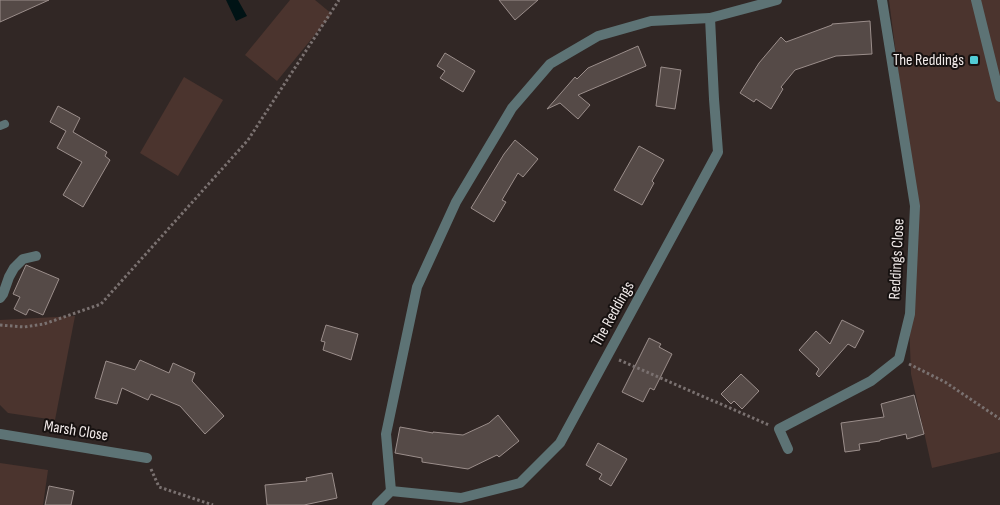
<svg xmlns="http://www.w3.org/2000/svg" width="1000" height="505" font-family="'Sofia Sans Condensed',sans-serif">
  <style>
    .green { fill: #4b342e }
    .water { fill: #001315 }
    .building { fill: #554a47; stroke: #9b8e8b }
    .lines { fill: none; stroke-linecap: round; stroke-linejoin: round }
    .path { stroke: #7a7170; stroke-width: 3; stroke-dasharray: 2.5 2.5; stroke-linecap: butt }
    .service { stroke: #5d7375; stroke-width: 8 }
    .minor { stroke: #5d7375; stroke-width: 10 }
    .tertiary { stroke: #5d7375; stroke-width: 10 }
    .poi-dot { fill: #52ccd6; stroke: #161110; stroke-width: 2 }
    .labels { text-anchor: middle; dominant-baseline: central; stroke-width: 4; stroke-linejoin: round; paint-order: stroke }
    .poi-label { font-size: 16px; fill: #f1eae9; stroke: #161110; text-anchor: end }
    .street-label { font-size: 16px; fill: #f1eae9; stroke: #161110 }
  </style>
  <rect width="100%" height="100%" fill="#312725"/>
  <!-- green -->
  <g class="green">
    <path d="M290,0h25l17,14 -55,67 -32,-26z"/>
    <path d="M889,0h111v452l-68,16 -21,-94 -2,-54 6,-117z"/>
    <path d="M184,77l39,23 -45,76 -38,-23z"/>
    <path d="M75,316l-20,104 -47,-7 -8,-8v-85z"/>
    <path d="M0,463l48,7 -5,35h-43z"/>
  </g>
  <!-- water -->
  <path class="water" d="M226,0h12l9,16 -11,5z"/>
  <!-- building -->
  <g class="building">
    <path d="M0,0h49l-49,22z"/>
    <path d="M499,0h39l-23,20z"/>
    <path d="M870,21l2,33 -36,2 -41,14 -14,17 2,2 -12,20 -15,-10 -2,3 -14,-9 19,-30 22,-26 5,5 46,-17v-1z"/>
    <path d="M638,46l8,20 -68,29 12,10 -12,14 -18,-16 -13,6 28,-32 2,2 11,-11z"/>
    <path d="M445,53l30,18 -12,21 -23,-14 5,-7 -8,-5z"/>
    <path d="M661,67l20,3 -6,39 -19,-3z"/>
    <path d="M58,106l22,12 -7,14 34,20 -2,4 5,4 -27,47 -20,-12 19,-33 -25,-14 9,-17 -16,-9z"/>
    <path d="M515,140l23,19 -15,18 -5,-4 -16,27 4,2 -12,20 -23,-14 33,-54z"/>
    <path d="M639,146l25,14 -12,21 2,2 -12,22 -28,-15z"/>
    <path d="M26,265l33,14 -16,36 -14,-6 -3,6 -12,-6 6,-12 -7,-3z"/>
    <path d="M842,320l22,11 -9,17 -7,-4 -29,33 -3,-3 3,-5 -20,-19 17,-19 14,13z"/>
    <path d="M326,325l32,9 -7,26 -28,-10 2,-8 -4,-1z"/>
    <path d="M649,338l12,6 -2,3 13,7 -18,36 -4,-2 -7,14 -21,-10z"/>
    <path d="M140,360l29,13 4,-10 22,10 -3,8 32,35 -19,18 -25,-28 -29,-12 -3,6 -26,-12 -5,16 -22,-6 11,-37 29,9z"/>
    <path d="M741,374l18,17 -17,18 -8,-8 -3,3 -10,-10z"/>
    <path d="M914,395l10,39 -17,5 -1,-5 -26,6v1l-21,3 1,6 -15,2 -4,-29 43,-6 -3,-13z"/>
    <path d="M498,415l21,26 -20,16 -2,-2 -29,14 -46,-7v-4l-27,-5 5,-26 33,6v-1l30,3 26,-12z"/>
    <path d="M598,443l29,16 -16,27 -12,-7 3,-5 -16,-9z"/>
    <path d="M332,473l5,25 -33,7h-37l-2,-20 42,-4 -1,-3z"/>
    <path d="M49,486l25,5 -3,14h-26z"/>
  </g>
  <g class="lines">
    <!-- path -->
    <g class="path">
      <path d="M0,325l24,2 20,-3 57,-20 147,-164 91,-140"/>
      <path d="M619,360l150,65"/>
      <path d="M909,364l36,18 55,37"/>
      <path d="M151,469l8,18 54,18"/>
    </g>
    <!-- service -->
    <path class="service" d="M0,126l5,-2"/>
    <!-- minor -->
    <g class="minor">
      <path d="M0,298l3,-4 6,-17 5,-9 9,-9 13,-3"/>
      <path d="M0,434l147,24"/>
      <path d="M788,449l-9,-20 92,-48 28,-22 11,-45 5,-108 -33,-206"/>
      <path d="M391,491l-5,-57 31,-147 39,-85 56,-94 38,-44 48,-28 53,-15 59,-3"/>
      <path d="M377,505l14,-14 70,7 59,-15 40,-40 158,-291 -4,-53 -4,-81 67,-18"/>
    </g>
    <!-- tertiary -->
    <path class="tertiary" d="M976,0l24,97"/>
  </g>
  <!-- markers -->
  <rect class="poi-dot" x="969" y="55" width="10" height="10" rx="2.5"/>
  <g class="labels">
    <!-- poi labels -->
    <g class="poi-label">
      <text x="964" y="60">The Reddings</text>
    </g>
    <!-- street labels -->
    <g class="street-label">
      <text transform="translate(897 259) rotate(-87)">Reddings Close</text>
      <text transform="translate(613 314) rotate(-61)">The Reddings</text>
      <text transform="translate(76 431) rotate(9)">Marsh Close</text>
    </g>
  </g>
</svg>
